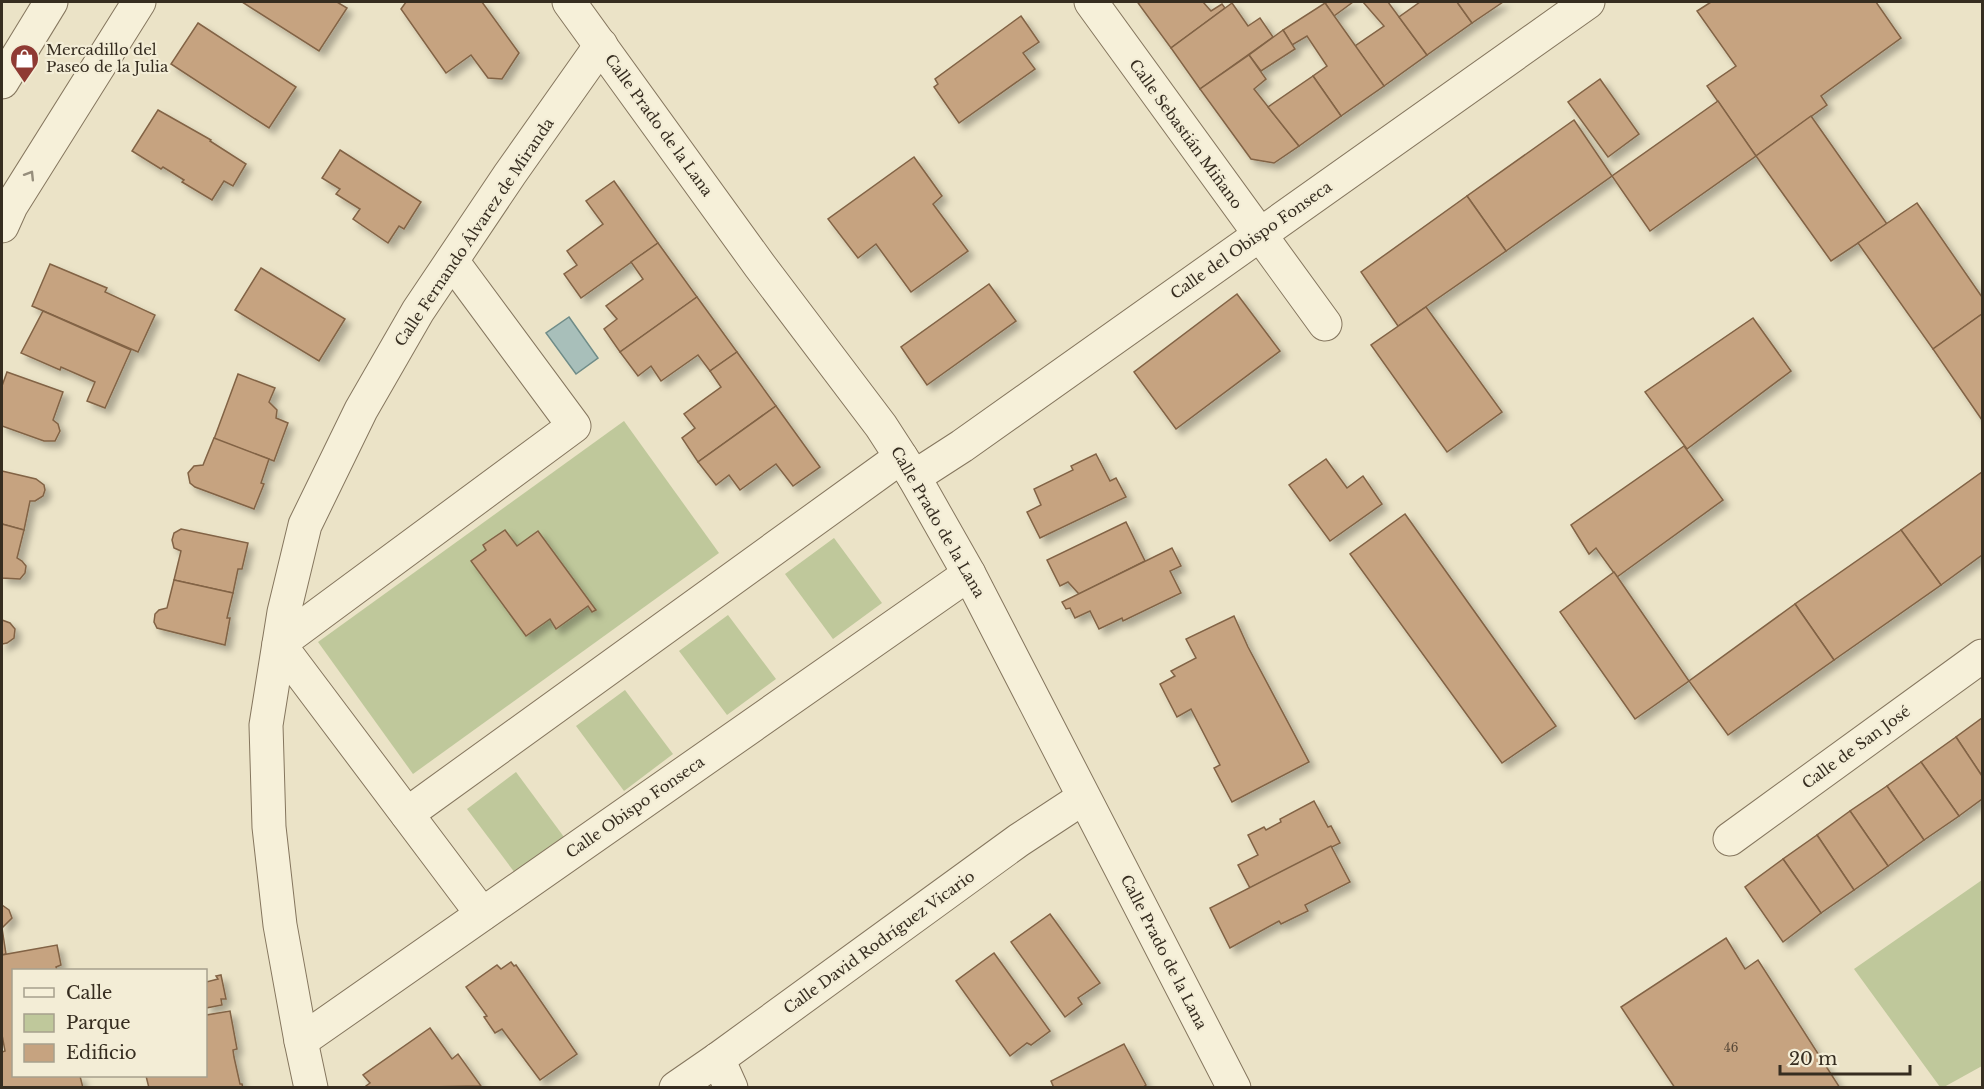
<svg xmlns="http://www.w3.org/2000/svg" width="1984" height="1089" font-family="'Libre Baskerville',serif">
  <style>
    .green { fill: #bfc89b }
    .water { fill: #a8bfba; stroke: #6f8c88; stroke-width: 1.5 }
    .building { fill: #c6a380; stroke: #826345; stroke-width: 1.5; filter: url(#shadow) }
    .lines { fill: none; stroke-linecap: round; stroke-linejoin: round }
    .minor-casing { stroke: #85765e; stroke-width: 35 }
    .tertiary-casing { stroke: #85765e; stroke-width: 35 }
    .minor { stroke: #f6f0d9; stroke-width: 33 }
    .tertiary { stroke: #f6f0d9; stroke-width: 33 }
    .oneway { stroke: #968e7c }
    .labels { text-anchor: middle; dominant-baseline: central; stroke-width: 4.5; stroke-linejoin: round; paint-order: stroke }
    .number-label { font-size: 12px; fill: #5a4a38 }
    .poi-label { font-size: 15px; fill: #362d20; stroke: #f3edd6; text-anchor: start }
    .street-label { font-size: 15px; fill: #362d20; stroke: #f3edd6 }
  </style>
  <defs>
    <filter id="shadow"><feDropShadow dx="5.5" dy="5.5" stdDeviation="3" flood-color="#0004"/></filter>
  </defs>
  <rect width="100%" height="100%" fill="#ebe3c7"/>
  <!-- green -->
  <g class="green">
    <path d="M624,421l95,132 -306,221 -95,-132z"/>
    <path d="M834,538l48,65 -49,36 -48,-65z"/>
    <path d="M728,615l48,64 -49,36 -48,-64z"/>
    <path d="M625,690l48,64 -49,37 -48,-65z"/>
    <path d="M516,772l48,65 -49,36 -48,-64z"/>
    <path d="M1982,880v186l-38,21h-4l-86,-118z"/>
  </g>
  <!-- water -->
  <path class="water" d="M569,317l29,41 -22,16 -30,-41z"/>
  <!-- building -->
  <g class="building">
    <path d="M242,2h95l10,6 -28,43z"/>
    <path d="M406,2h76l37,51 -17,26 -14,-1 -17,-23 -25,18 -45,-64z"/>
    <path d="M1141,2h62l8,9 11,-7 3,4 -54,40 -33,-45z"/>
    <path d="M1328,2h25l-19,14 -9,-13z"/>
    <path d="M1363,2h25l39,53 -43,31 -29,-40 29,-20z"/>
    <path d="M1420,2h37l15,21 -45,32 -28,-38z"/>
    <path d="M1457,2h46l-31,21z"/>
    <path d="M1711,2h165l25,36 -80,58 6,9 -71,51 -49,-70 29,-20 -39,-55z"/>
    <path d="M1232,3l16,23 12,-8 13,19 -73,52 -29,-41z"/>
    <path d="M1325,3l59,83 -43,30 -28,-40 14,-10 -20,-30 -15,9 -9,-15z"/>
    <path d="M1021,16l18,26 -16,11 12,16 -76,54 -25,-36 4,-3 -3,-5z"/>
    <path d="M198,23l98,64 -27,41 -98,-64z"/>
    <path d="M1283,30l12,19 -34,22 -12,-16z"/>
    <path d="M1249,55l17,24 -12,10 45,57 -25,17 -23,-4 -51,-70z"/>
    <path d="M1313,76l28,40 -42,30 -31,-39z"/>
    <path d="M1600,79l39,55 -31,23 -40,-55z"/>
    <path d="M1718,101l38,55 -106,75 -38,-55z"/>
    <path d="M158,110l53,30 -1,1 36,23 -13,22 -9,-5 -12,19 -30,-18 2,-2 -21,-13 -2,2 -29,-18z"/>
    <path d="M1811,116l76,108 -56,37 -75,-105z"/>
    <path d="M1574,120l38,56 -106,75 -39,-55z"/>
    <path d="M340,150l81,52 -17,27 -5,-3 -11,17 -35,-24 7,-10 -24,-15 4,-5 -18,-11z"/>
    <path d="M914,157l28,39 -9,8 35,47 -57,41 -35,-48 -18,14 -30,-39z"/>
    <path d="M614,181l44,62 -77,55 -17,-24 13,-9 -10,-14 36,-27 -17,-23z"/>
    <path d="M1467,196l39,55 -108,75 -37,-54z"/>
    <path d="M1917,203l65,94v17l-49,35 -75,-106z"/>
    <path d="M658,243l39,54 -77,55 -16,-23 13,-10 -11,-13 37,-27 -12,-17z"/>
    <path d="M50,264l57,24 -2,4 50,23 -17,37 -106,-46z"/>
    <path d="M261,268l84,51 -26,42 -84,-51z"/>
    <path d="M989,284l27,37 -89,64 -26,-38z"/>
    <path d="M1237,294l43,57 -104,78 -42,-57z"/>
    <path d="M697,297l40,55 -27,19 -12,-16 -37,26 -10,-15 -13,10 -18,-24z"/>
    <path d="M1426,307l76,105 -55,40 -76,-107z"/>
    <path d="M43,311l88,39 -26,58 -18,-7 8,-19 -34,-15 -1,3 -39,-17z"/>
    <path d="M1982,314v106l-49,-71z"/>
    <path d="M1753,318l38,53 -104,78 -42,-57z"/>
    <path d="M737,352l39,54 -78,56 -16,-24 13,-10 -11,-14 37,-27 -11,-16z"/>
    <path d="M7,372l56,20 -10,28 5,4 2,7 -5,10h-11l-42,-15v-40z"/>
    <path d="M238,374l37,14 -6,14 8,8 -1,8 12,5 -14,38 -60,-22z"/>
    <path d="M776,406l44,61 -27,19 -17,-22 -36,26 -11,-15 -13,10 -18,-23z"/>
    <path d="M214,438l55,21 -8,24 3,1 -10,25 -59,-22 -5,-4 -2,-10 6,-7 9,-1z"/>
    <path d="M1684,446l39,54 -106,77 -21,-29 -7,6 -18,-29z"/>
    <path d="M1096,454l14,27 6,-3 10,19 -86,41 -13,-26 14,-7 -7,-16 39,-19 -2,-4z"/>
    <path d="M1326,459l21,29 16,-12 19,28 -52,37 -41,-56z"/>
    <path d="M2,471l34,8 8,6 1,5 -2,6 -8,5h-5l-6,29 -22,-6z"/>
    <path d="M1982,472v83l-41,30 -40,-55z"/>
    <path d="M1405,514l151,212 -54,37 -152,-209z"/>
    <path d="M1126,522l19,39 -66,33 -11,-12 -8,4 -13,-26z"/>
    <path d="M2,524l22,6 -7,28 5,3 4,5 -1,7 -5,6 -18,-1z"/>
    <path d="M181,529l67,14 -6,26h-4l-5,24 -59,-13 7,-29 -7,-3 -2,-8 2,-7z"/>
    <path d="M505,530l12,16 21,-15 58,79 -4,2 -4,-6 -32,23 -6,-10 -24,17 -55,-75 15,-11 -3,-5z"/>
    <path d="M1901,530l40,55 -107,75 -39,-56z"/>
    <path d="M1172,548l9,18 -11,5 11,22 -58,28 -1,-3 -23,11 -9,-18 -15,7 -5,-10 -4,1 -4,-7z"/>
    <path d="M1614,572l75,109 -54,38 -75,-107z"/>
    <path d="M174,580l59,13 -6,25h3l-5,27 -68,-17 -3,-6 1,-8 4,-4 8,-2z"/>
    <path d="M1795,604l39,56 -106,75 -39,-54z"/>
    <path d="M1234,616l14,31 61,115 -77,40 -18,-34 6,-3 -29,-56 -14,8 -17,-33 15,-8 -4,-5 25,-13 -10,-19z"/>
    <path d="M2,620l8,3 5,6 -1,9 -7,5 -5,1v4z"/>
    <path d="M1982,718v58l-26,-39z"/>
    <path d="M1956,737l26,39v23l-23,17 -38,-54z"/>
    <path d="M1921,762l38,54 -35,24 -37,-54z"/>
    <path d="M1887,786l37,54 -36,26 -38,-55z"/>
    <path d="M1314,801l14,26 3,-1 9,17 -90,45 -12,-23 20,-10 -10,-20 16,-8 2,3 15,-8 -1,-3z"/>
    <path d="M1850,811l38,55 -34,24 -37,-55z"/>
    <path d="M1817,835l37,55 -33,23 -38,-54z"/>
    <path d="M1331,846l19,36 -45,23 3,6 -27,13 -2,-3 -49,27 -20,-40z"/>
    <path d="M1783,859l38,54 -38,29 -38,-55z"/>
    <path d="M2,905l7,5 3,8 -10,10 4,26 -4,1z"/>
    <path d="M1050,914l50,69 -22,15 4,6 -17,13 -54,-75z"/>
    <path d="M1726,938l19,31 13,-9 82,128h-165l-54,-81z"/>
    <path d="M57,945l4,20 -5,2 1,3h-43v106h66l3,12h-81v-36l3,-1 -3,-16v-80z"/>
    <path d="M994,953l56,78 -19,14 -4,-2 -17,13 -54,-75z"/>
    <path d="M511,962l3,4 2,-1 61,89 -37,26 -38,-51 -7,4 -11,-16 3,-1 -21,-29 31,-22 4,4z"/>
    <path d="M221,975l5,24h-5l1,6 -16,3v-26l12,-3 -2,-3z"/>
    <path d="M230,1011l7,38 -4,1 1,7 6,27h2l1,4h-94l-3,-12h60v-64v3z"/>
    <path d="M430,1028l22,31 6,-5 23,32 -114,2 -1,-2 4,-3 -7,-8z"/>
    <path d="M1124,1044l22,41 -4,3h-88l-3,-7z"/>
  </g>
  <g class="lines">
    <defs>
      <g id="minor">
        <path d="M569,2l191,264 121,160 33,51 55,97 265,514"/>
        <path d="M1091,2l234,322"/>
        <path d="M2,226l9,-20 128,-204"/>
        <path d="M452,261l122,165 -295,218 203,270"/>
        <path d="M914,477l48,-31 626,-444"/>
        <path d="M407,814l494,-357"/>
        <path d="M1730,839l252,-183"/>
        <path d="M301,1041l668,-467"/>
        <path d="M718,1059l13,29"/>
        <path d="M311,1088l-10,-47 -21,-116 -11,-98 -3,-102 18,-113 21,-87 56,-115 57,-99 92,-137 91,-129"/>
        <path d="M676,1088l42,-29 301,-219 64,-42"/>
      </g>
      <path id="tertiary" d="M2,82l49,-80"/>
    </defs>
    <!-- minor casing -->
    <use href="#minor" class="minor-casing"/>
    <!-- tertiary casing -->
    <use href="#tertiary" class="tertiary-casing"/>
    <!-- minor -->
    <use href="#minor" class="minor"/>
    <!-- tertiary -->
    <use href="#tertiary" class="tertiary"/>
  </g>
  <!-- one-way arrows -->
  <defs><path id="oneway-chevron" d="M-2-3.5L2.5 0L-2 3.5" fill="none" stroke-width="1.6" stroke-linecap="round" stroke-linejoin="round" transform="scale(1.5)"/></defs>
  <use class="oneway" href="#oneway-chevron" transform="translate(30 175) rotate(-58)"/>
  <!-- icons -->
  <defs>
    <symbol id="shop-pin" viewBox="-11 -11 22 30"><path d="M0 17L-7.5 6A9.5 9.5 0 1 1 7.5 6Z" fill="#8f3a33" stroke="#f3edd6"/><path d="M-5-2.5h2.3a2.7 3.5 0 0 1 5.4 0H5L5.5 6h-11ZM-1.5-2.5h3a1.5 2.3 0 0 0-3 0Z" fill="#fff"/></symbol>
  </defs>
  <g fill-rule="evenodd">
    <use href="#shop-pin" x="8" y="42" width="33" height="45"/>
  </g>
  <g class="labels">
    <!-- number labels -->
    <g class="number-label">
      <text x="1731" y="1047">46</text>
    </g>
    <!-- poi labels -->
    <g class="poi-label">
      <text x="46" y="49">Mercadillo del<tspan x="46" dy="17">Paseo de la Julia</tspan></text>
    </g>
    <!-- street labels -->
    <g class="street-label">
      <text transform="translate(659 125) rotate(54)">Calle Prado de la Lana</text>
      <text transform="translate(1186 134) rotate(54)">Calle Sebastián Miñano</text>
      <text transform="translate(474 232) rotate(-56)">Calle Fernando Álvarez de Miranda</text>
      <text transform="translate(1251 240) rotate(-35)">Calle del Obispo Fonseca</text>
      <text transform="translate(938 522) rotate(60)">Calle Prado de la Lana</text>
      <text transform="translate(1856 747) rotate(-36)">Calle de San José</text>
      <text transform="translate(635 807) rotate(-35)">Calle Obispo Fonseca</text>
      <text transform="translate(879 942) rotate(-36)">Calle David Rodríguez Vicario</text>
      <text transform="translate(1164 952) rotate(63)">Calle Prado de la Lana</text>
    </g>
  </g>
  <!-- border -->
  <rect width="1984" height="1089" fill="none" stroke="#362d20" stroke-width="6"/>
  <!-- legend -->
  <rect x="12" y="969" width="195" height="108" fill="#f3edd6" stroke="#a7a08d" stroke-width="1.5"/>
  <rect x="24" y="988" width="30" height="9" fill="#f6f0d9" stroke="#a7a08d" stroke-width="1.5"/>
  <text x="66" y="999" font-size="18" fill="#362d20">Calle</text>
  <rect x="24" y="1014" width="30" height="18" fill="#bfc89b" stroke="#a7a08d" stroke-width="1.5"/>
  <text x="66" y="1029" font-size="18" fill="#362d20">Parque</text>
  <rect x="24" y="1044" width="30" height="18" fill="#c6a380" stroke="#a7a08d" stroke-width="1.5"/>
  <text x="66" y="1059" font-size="18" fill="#362d20">Edificio</text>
  <!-- scale -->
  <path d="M1780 1065v9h130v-9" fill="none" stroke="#362d20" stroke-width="3"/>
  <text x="1789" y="1065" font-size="18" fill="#362d20" stroke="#f3edd6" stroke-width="4.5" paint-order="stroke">20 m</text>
</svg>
